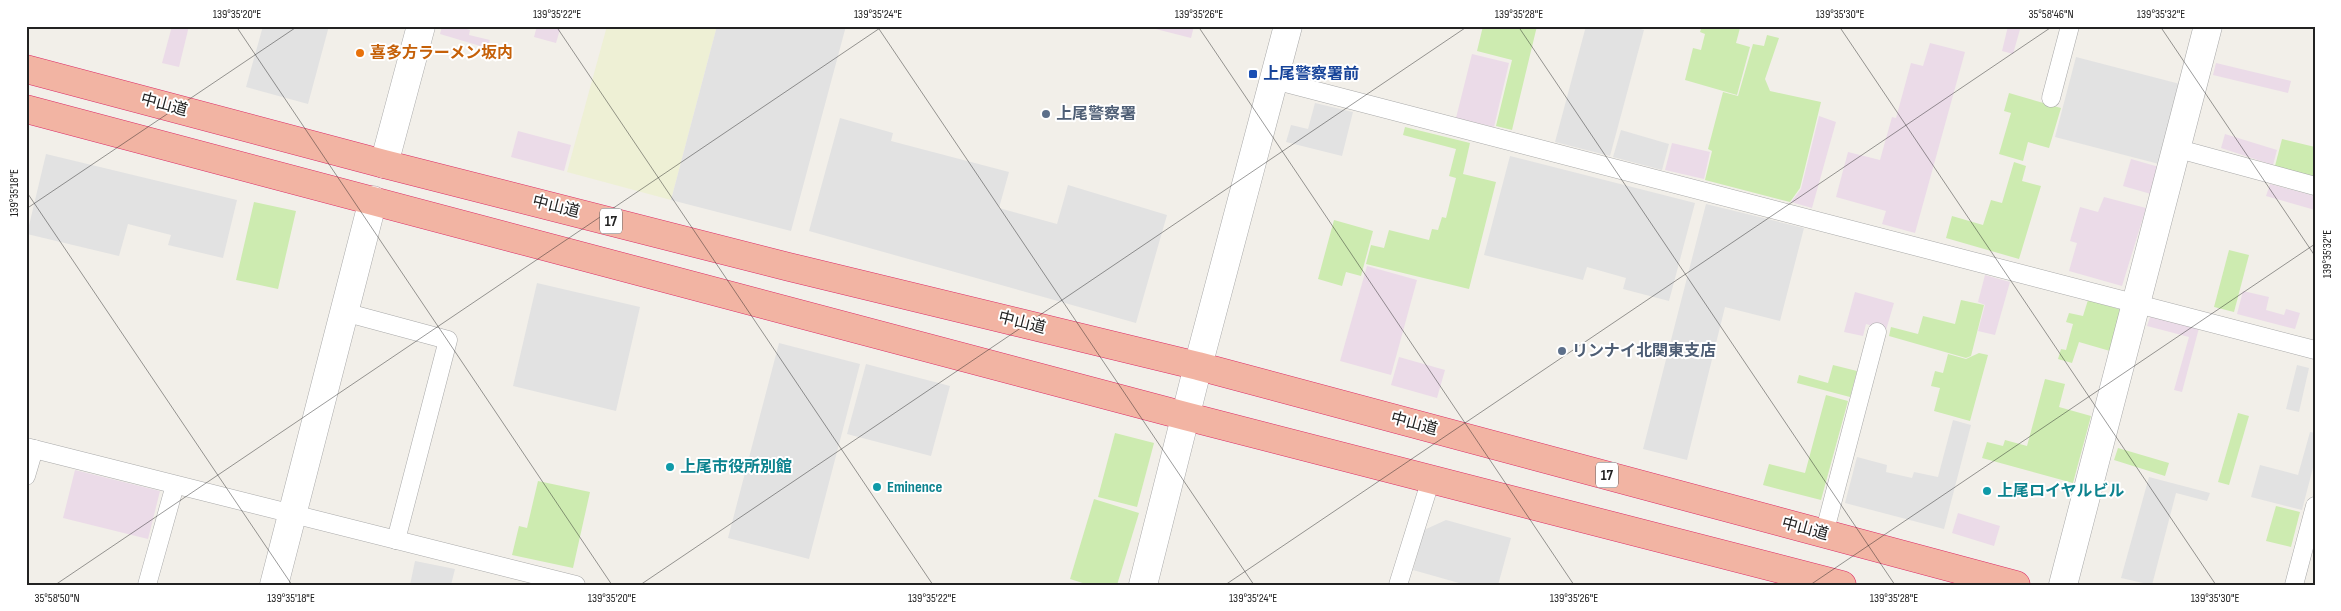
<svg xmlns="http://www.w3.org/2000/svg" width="2341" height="611" font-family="'Sofia Sans Condensed','Noto Sans JP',sans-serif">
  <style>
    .industrial { fill: #ebdbe8 }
    .farmland { fill: #eef0d5 }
    .grass { fill: #cdebb0 }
    .parking { fill: #e2e2e2 }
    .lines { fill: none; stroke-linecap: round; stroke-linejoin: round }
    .service-casing { stroke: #a9a9a9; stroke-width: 19 }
    .minor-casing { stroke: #a9a9a9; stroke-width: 29 }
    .tertiary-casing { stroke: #a9a9a9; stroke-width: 29 }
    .trunk-casing { stroke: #dc2a67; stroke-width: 29 }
    .service { stroke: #fff; stroke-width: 18 }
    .minor { stroke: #fff; stroke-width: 28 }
    .tertiary { stroke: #fff; stroke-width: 28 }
    .trunk { stroke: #f2b4a3; stroke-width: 28 }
    .ticks { fill: none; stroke: #222; stroke-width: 1; stroke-opacity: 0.45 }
    .food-dot { fill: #e8710a; stroke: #fff; stroke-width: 2 }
    .transit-dot { fill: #1a4fb4; stroke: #fff; stroke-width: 2 }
    .service-dot { fill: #5c6f8a; stroke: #fff; stroke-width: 2 }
    .culture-dot { fill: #0f9aa8; stroke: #fff; stroke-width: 2 }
    .labels { text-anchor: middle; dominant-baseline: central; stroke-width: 4; stroke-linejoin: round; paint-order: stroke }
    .shield { fill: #fff; stroke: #646464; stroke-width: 1 }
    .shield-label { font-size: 15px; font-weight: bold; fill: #222 }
    .food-label { font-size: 16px; font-weight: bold; fill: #c56008; stroke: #fff; text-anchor: start }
    .transit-label { font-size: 16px; font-weight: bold; fill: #164399; stroke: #fff; text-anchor: start }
    .street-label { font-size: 16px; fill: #222; stroke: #fff }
    .service-label { font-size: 16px; font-weight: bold; fill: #4e5e75; stroke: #fff; text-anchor: start }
    .culture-label { font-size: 16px; font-weight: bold; fill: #0d838f; stroke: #fff; text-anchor: start }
    .neatline { fill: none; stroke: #222; stroke-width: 2 }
    .ticks-label { font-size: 12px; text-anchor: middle; fill: #222 }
  </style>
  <rect width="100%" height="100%" fill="#f2efe9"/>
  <!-- industrial -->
  <g class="industrial">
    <path d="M172,26h17l-10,41 -17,-4z"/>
    <path d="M442,26h15l13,4 -1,5 21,5 -3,8 -47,-14z"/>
    <path d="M537,26h24l-5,17 -22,-6z"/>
    <path d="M1144,26h50l-3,12z"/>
    <path d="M2008,26h13l-8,28 -11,-3z"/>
    <path d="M1930,43l35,9 -50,181 -33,-9 4,-13 -50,-14 12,-45 32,8 12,-43 4,1 15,-55 12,3z"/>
    <path d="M1472,54l37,9 -15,64 -38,-9z"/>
    <path d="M2216,63l75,18 -3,12 -75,-18z"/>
    <path d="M1819,116l17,6 -24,86 -21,-6 10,-13z"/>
    <path d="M518,131l53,14 -7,26 -53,-14z"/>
    <path d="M2225,134l52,16 -4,15 -52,-17z"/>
    <path d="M1672,143l38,9 -6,27 -39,-9z"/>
    <path d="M2131,159l28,8 -8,27 -28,-8z"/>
    <path d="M2270,184l45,12v14l-49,-14z"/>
    <path d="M2104,197l42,11 -24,78 -53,-15 8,-28 -7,-2 10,-34 18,5z"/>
    <path d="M1367,266l50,14 -26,95 -51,-14z"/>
    <path d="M1985,275l25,7 -15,53 -17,-4 7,-26 -7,-3z"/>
    <path d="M2243,291l26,6 -3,13 18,5 2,-6 14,4 -5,16 -58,-15z"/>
    <path d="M1855,292l39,11 -8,27 -20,-6 -3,12 -19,-4z"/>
    <path d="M2156,316l43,12 -17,64 -8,-2 15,-53 -42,-11 3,-9z"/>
    <path d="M1399,357l46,13 -8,28 -46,-13z"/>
    <path d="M75,470l85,21 -12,48 -85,-21z"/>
    <path d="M1958,513l42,13 -6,20 -42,-13z"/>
  </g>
  <!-- farmland -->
  <path class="farmland" d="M607,26h110l-46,174 -104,-28z"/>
  <!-- grass -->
  <g class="grass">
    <path d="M1483,26h54l-25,104 -16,-4 16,-66 -35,-9z"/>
    <path d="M1702,26l38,2 -4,15 14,4 -13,48 -52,-15 8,-32 8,2 4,-16 -5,-2z"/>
    <path d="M1767,35l12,3 -14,41 5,12 51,11 -21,86 -10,14 -85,-22 7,-29 -4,-2 15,-57 15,4 15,-52 11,2z"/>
    <path d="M2009,93l52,15 -12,40 -21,-6 -5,19 -24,-7 12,-41 -7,-2z"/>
    <path d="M1405,127l65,16 -7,31 33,8 -27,107 -103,-25 5,-19 13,3 5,-18 40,10 3,-11 6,1 4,-13 4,1 10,-40 -7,-2 7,-27 -53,-14z"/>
    <path d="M2282,139l33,8v30l-40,-11z"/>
    <path d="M2014,162l12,4 -4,15 19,5 -22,73 -73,-21 6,-22 31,9 8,-25 11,3z"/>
    <path d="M254,202l42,9 -18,78 -42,-9z"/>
    <path d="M1334,220l39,11 -12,45 -15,-4 -4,14 -24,-7z"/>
    <path d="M2229,250l20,5 -15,57 -20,-5z"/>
    <path d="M1961,300l23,5 -13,51 -5,2 -77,-22 2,-9 27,7 5,-18 32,8z"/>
    <path d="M2088,300l34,10 -12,41 -31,-9 -7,21 -14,-4 3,-10 5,1 7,-26 -7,-2 3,-9 14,3z"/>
    <path d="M1979,353l9,2 -18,66 -36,-10 6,-23 -9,-2 4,-15 8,2 5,-19 18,5z"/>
    <path d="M1833,365l24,6 -7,26 -53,-14 2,-8 29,8z"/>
    <path d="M2045,379l20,5 -6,23 32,9 -18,67 -91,-25 5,-16 16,4 2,-6 22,6z"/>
    <path d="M1826,395l22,6 -27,99 -58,-15 6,-21 36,9z"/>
    <path d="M2238,413l11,3 -20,69 -11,-3z"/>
    <path d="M1115,433l39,10 -17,64 -39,-10z"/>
    <path d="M2118,448l51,15 -4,13 -51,-16z"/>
    <path d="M538,481l52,11 -17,76 -61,-13 7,-29 8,2z"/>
    <path d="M1094,499l45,14 -22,72h-28l-19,-6z"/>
    <path d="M2276,506l24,6 -9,35 -25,-6z"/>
  </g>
  <!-- parking -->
  <g class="parking">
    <path d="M263,26h66l-21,78 -62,-17z"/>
    <path d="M717,26h129l-55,205 -120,-31z"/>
    <path d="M1586,26h44l14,4 -34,126 -55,-14z"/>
    <path d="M2076,57l104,27 -21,80 -104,-27z"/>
    <path d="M1315,103l38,9 -11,44 -56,-14 5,-17 17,4z"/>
    <path d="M840,118l53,15 -2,8 118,31 -10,36 58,16 11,-39 99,30 -31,108 -327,-92z"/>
    <path d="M1621,130l48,14 -7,26 -49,-13z"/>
    <path d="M46,154l191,46 -14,58 -55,-13 3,-10 -43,-11 -9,32 -92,-22z"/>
    <path d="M1510,156l185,47 -26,98 -46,-12 3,-11 -39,-11 -4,13 -99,-25z"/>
    <path d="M1706,204l98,24 -24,93 -55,-14 -38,153 -44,-11z"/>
    <path d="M537,283l103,24 -24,104 -103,-25z"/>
    <path d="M779,343l81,21 -51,195 -81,-21z"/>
    <path d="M866,364l84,22 -19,70 -84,-22z"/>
    <path d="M2297,365l12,3 -10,44 -13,-3z"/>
    <path d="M1953,420l18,5 -27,104 -99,-26 12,-46 30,8 -1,7 26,6 2,-6 24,5z"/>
    <path d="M2310,432l5,1v27l-13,50 -51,-13 9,-32 38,10z"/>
    <path d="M2149,477l61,16 -3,8 -31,-8 -24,92 -31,-7z"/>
    <path d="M1446,520l65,18 -13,47h-32l-53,-15 11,-40z"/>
    <path d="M415,561l40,8 -4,16h-41z"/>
  </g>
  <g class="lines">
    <defs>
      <g id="service">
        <path d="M1274,80l1041,270"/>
        <path d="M2051,98l19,-72"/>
        <path d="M2175,148l140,38"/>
        <path d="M344,312l104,28 -52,200"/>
        <path d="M26,447l550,138"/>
        <path d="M26,476l8,-27"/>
        <path d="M1824,534l53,-202"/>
        <path d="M147,585l28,-100"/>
        <path d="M1398,585l33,-106"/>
        <path d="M2294,585l21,-79"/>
      </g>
      <g id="minor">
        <path d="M384,164l37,-138"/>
        <path d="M274,585l99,-385"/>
        <path d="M2063,585l145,-559"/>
      </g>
      <path id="tertiary" d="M1143,585l55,-219 90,-340"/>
      <g id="trunk">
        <path d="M26,69l358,95 405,103 409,99 818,219"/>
        <path d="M26,109l1159,307 657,169"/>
      </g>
    </defs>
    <!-- service casing -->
    <use href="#service" class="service-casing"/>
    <!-- minor casing -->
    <use href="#minor" class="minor-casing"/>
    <!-- tertiary casing -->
    <use href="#tertiary" class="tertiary-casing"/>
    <!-- trunk casing -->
    <use href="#trunk" class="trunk-casing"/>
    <!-- service -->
    <use href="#service" class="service"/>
    <!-- minor -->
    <use href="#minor" class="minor"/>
    <!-- tertiary -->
    <use href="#tertiary" class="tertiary"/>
    <!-- trunk -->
    <use href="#trunk" class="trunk"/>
  </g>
  <!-- ticks -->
  <path class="ticks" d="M236,26l376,559M556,26l377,559M877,26l377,559M1198,26l376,559M1518,26l377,559M1839,26l377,559M2160,26l155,230M26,191l266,394M26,209l272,-183M55,585l828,-559M640,585l828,-559M1225,585l828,-559M1810,585l505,-341"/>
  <!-- markers -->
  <circle class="food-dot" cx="360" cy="53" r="5"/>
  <rect class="transit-dot" x="1248" y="69" width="10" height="10" rx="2.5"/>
  <g class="service-dot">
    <circle cx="1046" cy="114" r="5"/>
    <circle cx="1562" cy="351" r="5"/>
  </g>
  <g class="culture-dot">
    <circle cx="670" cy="467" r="5"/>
    <circle cx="877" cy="487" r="5"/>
    <circle cx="1987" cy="491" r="5"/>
  </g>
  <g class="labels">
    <!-- shield labels -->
    <g class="shield">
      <rect x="600" y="208.5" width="22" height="25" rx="4"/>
      <rect x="1596" y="462.5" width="22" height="25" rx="4"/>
    </g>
    <g class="shield-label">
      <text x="611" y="221">17</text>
      <text x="1607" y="475">17</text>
    </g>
    <!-- food labels -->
    <g class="food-label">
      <text x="370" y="53">喜多方ラーメン坂内</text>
    </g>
    <!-- transit labels -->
    <g class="transit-label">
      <text x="1263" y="74">上尾警察署前</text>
    </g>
    <!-- street labels -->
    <g class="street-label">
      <text transform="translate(164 105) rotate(15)">中山道</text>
      <text transform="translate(556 207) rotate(14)">中山道</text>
      <text transform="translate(1022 323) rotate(14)">中山道</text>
      <text transform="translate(1414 424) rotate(15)">中山道</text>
      <text transform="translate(1805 529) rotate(15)">中山道</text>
    </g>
    <!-- service labels -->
    <g class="service-label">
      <text x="1056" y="114">上尾警察署</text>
      <text x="1572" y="351">リンナイ北関東支店</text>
    </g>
    <!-- culture labels -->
    <g class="culture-label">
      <text x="680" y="467">上尾市役所別館</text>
      <text x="887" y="487">Eminence</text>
      <text x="1997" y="491">上尾ロイヤルビル</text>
    </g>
  </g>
  <!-- border -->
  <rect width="2341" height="611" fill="none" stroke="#ffffff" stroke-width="55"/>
  <rect x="28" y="28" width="2286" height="556" class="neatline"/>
  <g class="ticks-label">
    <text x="237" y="18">139°35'20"E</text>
    <text x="557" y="18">139°35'22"E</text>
    <text x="878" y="18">139°35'24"E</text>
    <text x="1199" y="18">139°35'26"E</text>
    <text x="1519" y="18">139°35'28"E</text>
    <text x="1840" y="18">139°35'30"E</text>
    <text x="2051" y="18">35°58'46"N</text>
    <text x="2161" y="18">139°35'32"E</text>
    <text transform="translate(14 193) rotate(-90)" y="4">139°35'18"E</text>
    <text transform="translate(2327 254) rotate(-90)" y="4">139°35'32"E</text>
    <text x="57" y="602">35°58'50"N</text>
    <text x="291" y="602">139°35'18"E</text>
    <text x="612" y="602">139°35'20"E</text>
    <text x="932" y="602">139°35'22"E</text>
    <text x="1253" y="602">139°35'24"E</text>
    <text x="1574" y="602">139°35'26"E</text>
    <text x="1894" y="602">139°35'28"E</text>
    <text x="2215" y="602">139°35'30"E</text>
  </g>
</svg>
